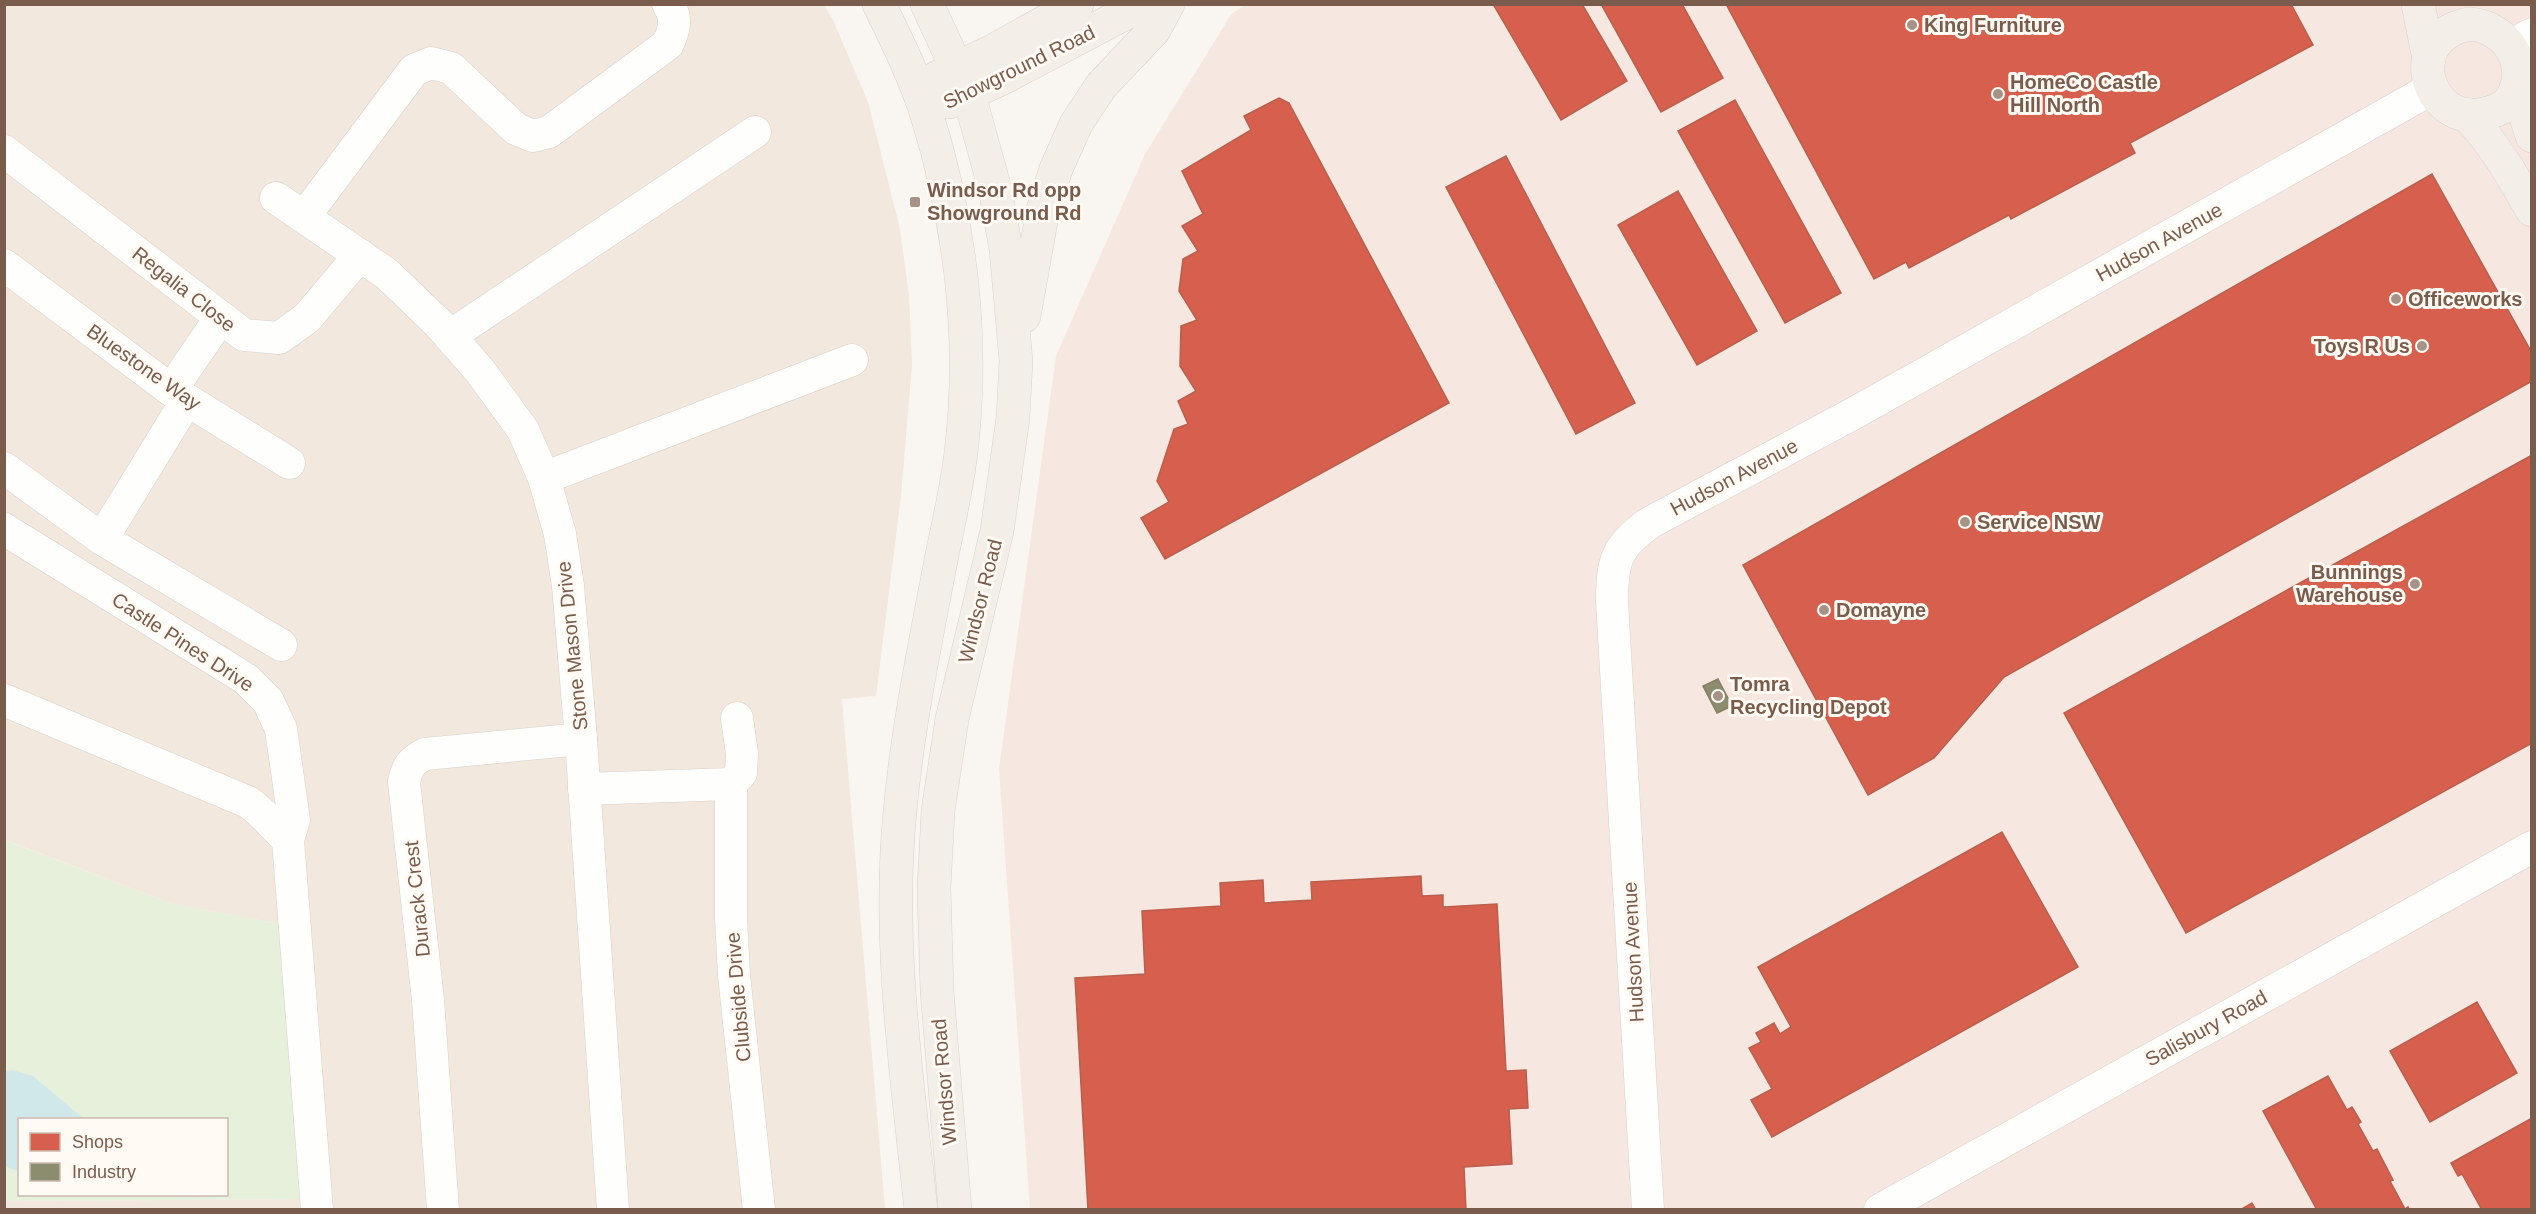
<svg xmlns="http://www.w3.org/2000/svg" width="2536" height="1214" font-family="Helvetica,sans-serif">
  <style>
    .residential { fill: #f2e8de }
    .commercial { fill: #f6e8e1 }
    .green { fill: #e7f0db; fill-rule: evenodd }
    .water { fill: #d0e8ea }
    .shops { fill: #d6604d; stroke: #ba5f4d; stroke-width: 1.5 }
    .industry { fill: #8c8c6e; stroke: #877e64; stroke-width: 1.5 }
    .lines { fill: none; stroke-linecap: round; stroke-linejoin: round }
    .minor-casing { stroke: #d7d1cb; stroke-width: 33 }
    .major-casing { stroke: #dad1cc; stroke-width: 34 }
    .minor { stroke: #fefefd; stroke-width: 32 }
    .major { stroke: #f3eee8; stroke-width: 33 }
    .poi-dot { fill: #a69286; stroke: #fffaf3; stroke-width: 2 }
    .labels { text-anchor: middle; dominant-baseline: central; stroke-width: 6; stroke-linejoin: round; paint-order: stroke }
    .poi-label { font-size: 20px; font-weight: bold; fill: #7a5c4d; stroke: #fffaf3; text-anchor: start }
    .street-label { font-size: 20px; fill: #7a5c4d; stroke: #fffaf3 }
  </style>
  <rect width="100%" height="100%" fill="#f9f5f0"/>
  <!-- residential -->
  <path class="residential" d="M5,5h819l9,15 35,82 32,127 9,67 3,69 -11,131 -25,200 -34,3 43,510 -880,1 -1,-9 312,-2 -19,-272 -124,-23 -168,-64z"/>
  <!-- commercial -->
  <path class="commercial" d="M1248,4l1283,1v1204l-1501,1 -31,-441 57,-413 89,-202 87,-141z"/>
  <!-- green -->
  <path class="green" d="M4,840l169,64 124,23 20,272 -312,2zM20,1120h206v74h-206z"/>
  <!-- water -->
  <path class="water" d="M12,1070l21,6 51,43 -64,1 -1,52 -14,-6v-94z"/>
  <!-- shops -->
  <g class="shops">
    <path d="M1493,4h89l45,77 -66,39z"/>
    <path d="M1601,4h81l41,74 -62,34z"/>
    <path d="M1726,4h565l22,41 -183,98 5,10 -124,66 -2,-4 -100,53 -3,-6 -32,17z"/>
    <path d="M1279,98l10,5 160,300 -284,156 -24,-41 28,-16 -12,-21 17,-52 14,-5 -10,-23 18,-10 -16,-25 1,-40 16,-6 -18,-29 4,-32 15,-8 -16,-25 21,-12 -21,-43 69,-41 -7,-14z"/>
    <path d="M1735,100l106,193 -56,30 -107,-192z"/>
    <path d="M1506,156l129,247 -59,31 -130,-247z"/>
    <path d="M2432,174l100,179v28l-528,296 -70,81 -66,37 -125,-230z"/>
    <path d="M1678,191l79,140 -60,34 -79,-140z"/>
    <path d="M2532,455v288l-346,190 -122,-220z"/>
    <path d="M2002,832l76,135 -306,170 -21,-37 21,-11 -23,-41 12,-6 -5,-9 18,-10 6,11 11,-7 -33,-60z"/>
    <path d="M1421,876l1,20 21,-1v12l54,-3 9,167 20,-1 2,38 -19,1 3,55 -48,3 2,43h-378l-13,-232 70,-4 -3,-63 79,-5 -1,-23 43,-3 1,23 48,-3 -1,-18z"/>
    <path d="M2477,1002l40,71 -87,49 -40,-71z"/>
    <path d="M2328,1076l19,34 5,-3 9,15 -3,2 15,27 4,-2 16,31 -3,1 15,28 3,-2 1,3h-92l-54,-99z"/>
    <path d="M2532,1118v92h-50l-20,-36 -4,2 -7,-13z"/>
    <path d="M2252,1203l4,7h-16z"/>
  </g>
  <!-- industry -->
  <path class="industry" d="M1718,679l14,27 -15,7 -14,-27z"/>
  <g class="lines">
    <defs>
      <g id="minor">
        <path d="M2511,46l21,-12"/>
        <path d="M4,151l240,184 35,3 28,-20 53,-63"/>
        <path d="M276,198l111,76 52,50 41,47 43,59 21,48 16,56 8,52 13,153 32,471"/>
        <path d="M304,217l110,-147 17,-7 20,5 65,61 17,7 16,-4 119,-88c6,-14 10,-26 0,-40"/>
        <path d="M4,265l167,125 118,73"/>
        <path d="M450,336l305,-204"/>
        <path d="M171,390l50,-73"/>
        <path d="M4,468l98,71 179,106"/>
        <path d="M544,478l308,-118"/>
        <path d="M4,529l242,150 22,22 13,28 13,91 -6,20 29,370"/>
        <path d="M102,539l85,-139"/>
        <path d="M4,700l244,102c16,11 26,25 40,38"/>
        <path d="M731,784v134l3,57 25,235"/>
        <path d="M584,789l147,-5 10,-11 1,-19 -5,-36"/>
        <path d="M443,1210l-15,-210 -24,-218c3,-15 7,-21 21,-28l156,-15"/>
        <path d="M1648,1210l-36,-608c0,-41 4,-56 39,-80l207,-111 573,-322"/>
        <path d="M1880,1210l652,-363"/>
      </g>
      <g id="major">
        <path d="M879,4c17,35 35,71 47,108 34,109 49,227 35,340 -4,35 -12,69 -19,103 -16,84 -34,170 -42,256 -13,132 7,266 21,399"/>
        <path d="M927,4l42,91 26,94 11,60 10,112 -3,57 -16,113 -45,188 -14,92 -4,78 3,102 18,219"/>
        <path d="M2418,4l11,55"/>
        <path d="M2469,24c37,2 63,41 42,75 -4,7 -15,12 -23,14 -57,19 -92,-74 -19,-89z"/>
        <path d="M938,77l53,-25 86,-48"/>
        <path d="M2517,88l15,48"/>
        <path d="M950,102l51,-23 142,-75"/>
        <path d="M2466,114c28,29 46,61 66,96"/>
        <path d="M1024,316l19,-106 13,-41 20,-45 25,-38 53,-56 14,-26"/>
      </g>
    </defs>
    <!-- minor casing -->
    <use href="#minor" class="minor-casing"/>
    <!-- major casing -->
    <use href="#major" class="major-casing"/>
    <!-- minor -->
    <use href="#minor" class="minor"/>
    <!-- major -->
    <use href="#major" class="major"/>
  </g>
  <!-- markers -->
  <g class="poi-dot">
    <circle cx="1912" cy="25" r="6"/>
    <circle cx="1998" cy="94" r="6"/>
    <rect x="909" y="196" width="12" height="12" rx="3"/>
    <circle cx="2396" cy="299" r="6"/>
    <circle cx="2422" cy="346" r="6"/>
    <circle cx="1965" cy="522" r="6"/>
    <circle cx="2415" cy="584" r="6"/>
    <circle cx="1824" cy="610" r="6"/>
    <circle cx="1718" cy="696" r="6"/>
  </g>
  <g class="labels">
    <!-- poi labels -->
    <g class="poi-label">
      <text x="1924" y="25">King Furniture</text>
      <text x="2010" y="82">HomeCo Castle<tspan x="2010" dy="23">Hill North</tspan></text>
      <text x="927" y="190">Windsor Rd opp<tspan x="927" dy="23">Showground Rd</tspan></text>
      <text x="2408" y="299">Officeworks</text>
      <text x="2410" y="346" text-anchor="end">Toys R Us</text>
      <text x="1977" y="522">Service NSW</text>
      <text x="2403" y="572" text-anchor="end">Bunnings<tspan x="2403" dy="23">Warehouse</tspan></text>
      <text x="1836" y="610">Domayne</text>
      <text x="1730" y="684">Tomra<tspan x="1730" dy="23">Recycling Depot</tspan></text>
    </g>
    <!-- street labels -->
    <g class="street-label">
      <text transform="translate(1019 67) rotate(-26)">Showground Road</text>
      <text transform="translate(2159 242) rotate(-29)">Hudson Avenue</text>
      <text transform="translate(184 289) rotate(38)">Regalia Close</text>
      <text transform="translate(144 367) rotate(35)">Bluestone Way</text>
      <text transform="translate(1734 477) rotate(-28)">Hudson Avenue</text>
      <text transform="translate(980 601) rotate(-76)">Windsor Road</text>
      <text transform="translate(183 642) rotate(33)">Castle Pines Drive</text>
      <text transform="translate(572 646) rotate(-96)">Stone Mason Drive</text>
      <text transform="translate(417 899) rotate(-96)">Durack Crest</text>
      <text transform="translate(1633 952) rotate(-93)">Hudson Avenue</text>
      <text transform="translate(738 997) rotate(-95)">Clubside Drive</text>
      <text transform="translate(2206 1028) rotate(-29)">Salisbury Road</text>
      <text transform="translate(944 1082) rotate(-95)">Windsor Road</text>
    </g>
  </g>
  <!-- border -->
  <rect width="2536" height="1214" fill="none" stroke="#7a5c4d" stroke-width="12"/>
  <!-- legend -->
  <rect x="18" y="1118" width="210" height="78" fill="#fffaf3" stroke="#cabbb1" stroke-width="1.5"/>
  <rect x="30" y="1133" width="30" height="18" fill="#d6604d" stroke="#cabbb1" stroke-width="1.5"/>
  <text x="72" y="1148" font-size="18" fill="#7a5c4d">Shops</text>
  <rect x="30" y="1163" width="30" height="18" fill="#8c8c6e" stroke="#cabbb1" stroke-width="1.5"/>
  <text x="72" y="1178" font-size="18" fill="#7a5c4d">Industry</text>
</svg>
